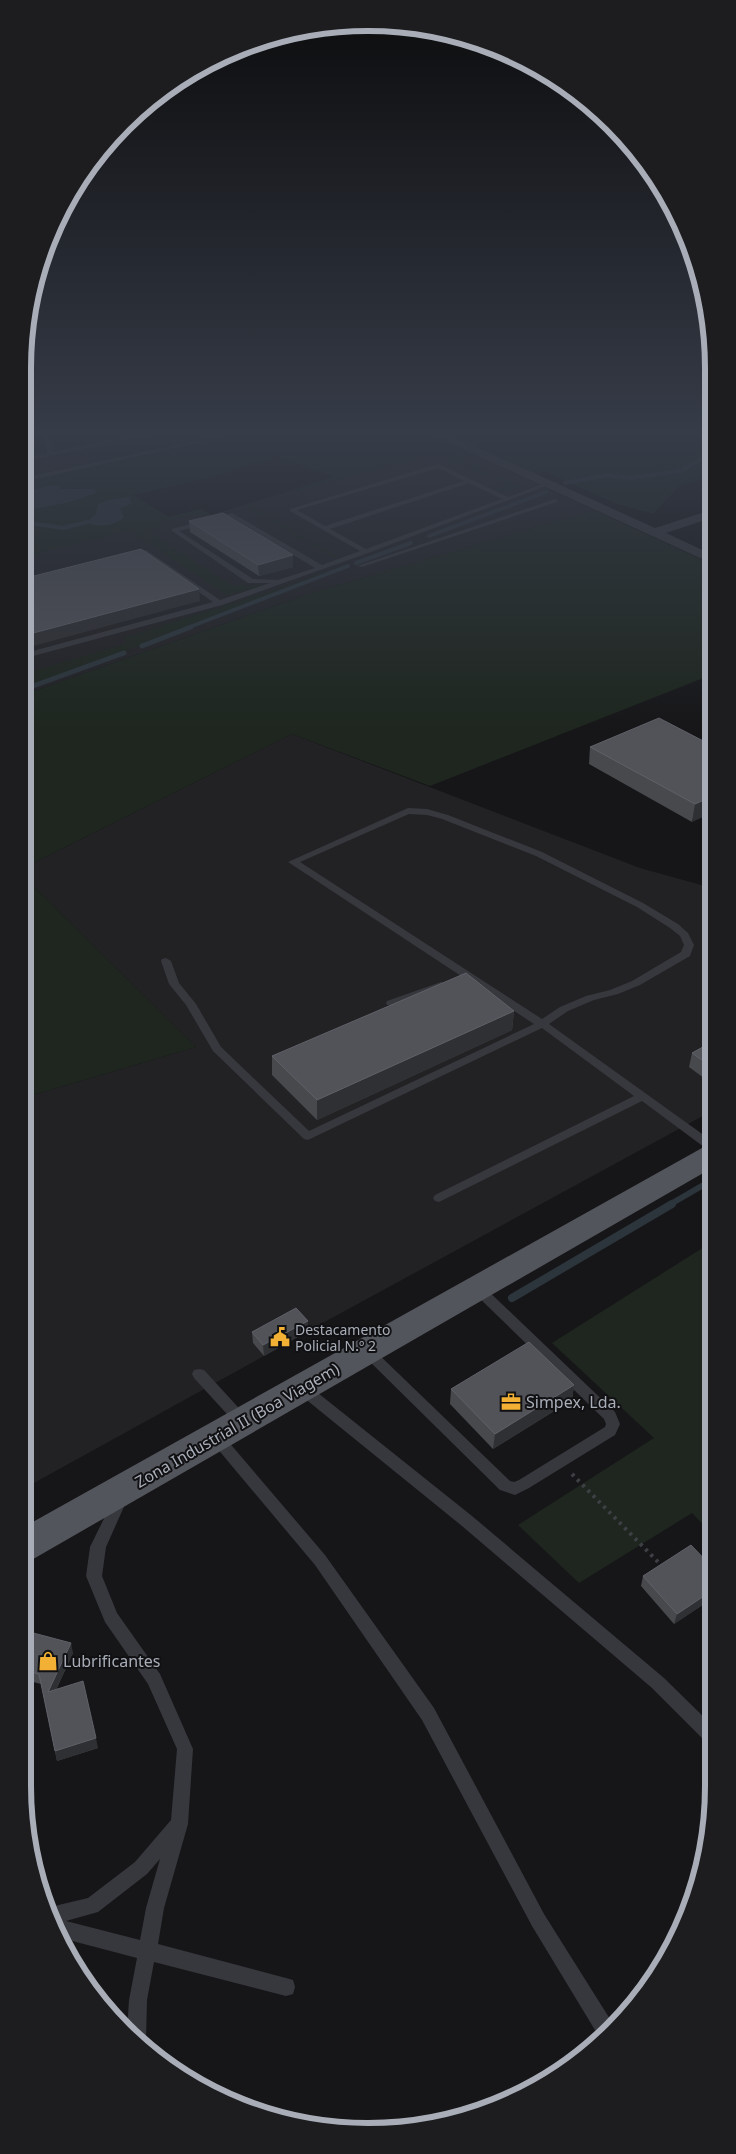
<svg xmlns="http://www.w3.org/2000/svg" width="736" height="2154" font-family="'Noto Sans',sans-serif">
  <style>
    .built { fill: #222225 }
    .green { fill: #1e261f }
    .water { fill: #2c353c }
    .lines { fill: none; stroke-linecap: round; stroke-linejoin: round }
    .stream-far3 { stroke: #2c353c; stroke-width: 4 }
    .stream-far2 { stroke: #2c353c; stroke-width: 5 }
    .stream-far1 { stroke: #2c353c; stroke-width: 6 }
    .stream { stroke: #2c353c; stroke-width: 8 }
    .path-far1 { stroke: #3d3f44; stroke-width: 2; stroke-dasharray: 1 2.5; stroke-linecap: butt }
    .path { stroke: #3d3f44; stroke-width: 4; stroke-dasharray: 3 4.5; stroke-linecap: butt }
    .lane { fill: #37383d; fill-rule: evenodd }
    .street { fill: #37383d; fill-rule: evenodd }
    .primary { fill: #53555c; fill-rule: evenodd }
    .wall { fill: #47494d }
    .shaded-wall { fill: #2f3033 }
    .building { fill: #525359; stroke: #5f6168 }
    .labels { text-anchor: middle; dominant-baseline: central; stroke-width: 4; stroke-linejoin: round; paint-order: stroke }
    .poi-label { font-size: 14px; fill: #a8adb8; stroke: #111113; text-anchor: start }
    .near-poi-label { font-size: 16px; fill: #a8adb8; stroke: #111113; text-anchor: start }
    .near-street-label { font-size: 16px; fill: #a8adb8; stroke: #111113 }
    .rim { fill: none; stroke: #a8adb8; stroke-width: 6 }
  </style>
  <rect width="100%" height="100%" fill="#161618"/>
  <!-- built -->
  <g class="built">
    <path d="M23,431h209l-209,46z"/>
    <path d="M457,447l137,63 -286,84 -285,101v-142l178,-44 10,6 133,-40z"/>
    <path d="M292,734l348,134 72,20v223l-404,220 -11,-12 -44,24 11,13 -241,133v-391l173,-51 -173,-171v-8z"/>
  </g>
  <!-- green -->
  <g class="green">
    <path d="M22,431h16l3,18 -18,8z"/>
    <path d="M50,431h104l-90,17 -10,-3z"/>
    <path d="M232,431h200l32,14 -21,6 78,36 -18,5 -7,-3 13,-4 -71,-33 -190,52 90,53 -4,1 -90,-53 90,-28 -56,-21 -70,22 -75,17 36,22 32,-8 10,6 -7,2 -6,-4 -39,10 5,4 -16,4 84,55 10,-2 3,2 22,-1 -41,10 -96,-64 -107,26v-46l44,-8 29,-10 -16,-5 -14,2 -25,-2 -18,4v-15z"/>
    <path d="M444,431h267v45l-32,10 -26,28 -36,-10 -73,-33 -9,3z"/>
    <path d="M594,510l117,54v77h-9l9,16v18l-281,111 -138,-52 -269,134v-173l285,-101z"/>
    <path d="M345,565l3,1 -325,124v-16l105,-31 -5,-5 166,-53z"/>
    <path d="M23,876l173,171 -173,51z"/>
    <path d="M712,1242l1,293 -21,-22 -113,70 -61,-58 136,-87 -102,-95z"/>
  </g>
  <!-- water -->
  <g class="water">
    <path d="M53,485l7,2 -1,2h36l1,4 -29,10 -44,8v-19z"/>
    <path d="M130,497l1,7 -11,4 4,10c-11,7 -25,11 -37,4l9,-8 2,-10 11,-4z"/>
  </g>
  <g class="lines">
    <!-- stream-far3 -->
    <g class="stream-far3">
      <path d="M565,483l42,-8 23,3 51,-7 30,-18"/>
      <path d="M22,522l41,6 24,-6"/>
      <path d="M429,536l117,-44"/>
      <path d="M356,563l55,-20"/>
      <path d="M187,628l161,-62"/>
    </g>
    <!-- stream-far2 -->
    <g class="stream-far2">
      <path d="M142,646l49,-19"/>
      <path d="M22,690l102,-37"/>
    </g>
    <!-- stream-far1 -->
    <path class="stream-far1" d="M669,1205l43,-25"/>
    <!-- stream -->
    <path class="stream" d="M512,1298l160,-94"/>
    <!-- path-far1 -->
    <path class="path-far1" d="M22,439h6l1,9"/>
    <!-- path -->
    <path class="path" d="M572,1474l90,92"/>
    <!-- lane -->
    <g class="lane">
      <path d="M42,431h6l5,21 104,-21h11l-146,31v-4l25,-5z"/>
      <path d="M241,431h10l-229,51v-4z"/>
      <path d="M438,464l70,33 38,-14 5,1 -183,69 -146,52 -200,54v-5l191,-52 -70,-49 -14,4 -3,-2 1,-1 19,-4 74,50 50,-17h-22l-76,-52v-2l60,-16 90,52 38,-14 -70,-40v-2zM438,468l26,13 -139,45 -28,-16zM469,483l33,16 -136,50 -36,-20zM231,517l84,51 -37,12 -25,-1 -74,-48z"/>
      <path d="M555,499l3,2 -1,1 -195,65 -5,-1z"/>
      <path d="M408,808l19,1 21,6 94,37 101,51 35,21 10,9 6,12 -4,11 -50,29 -22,9 -24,6 -26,11 -19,13 163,117v10l-4,-1 -66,-49 -203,101 -4,-1 -2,-3 2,-3 199,-99 -92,-68 -234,112 -4,-1 -91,-88 -27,-46 -17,-21 -8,-23 1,-2 4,-1 5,3 8,22 17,21 25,43 88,84 225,-107 -246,-162zM409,814l18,1 15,4 94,37 101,51 33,21 10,8 4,9 -3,7 -49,29 -22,9 -24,6 -26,11 -18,12 -242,-157z"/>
      <path d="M706,861l6,2v6l-9,-3v-4z"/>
      <path d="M441,982l4,1 1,2 -1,2 -50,18h-8l-1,-2 1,-2z"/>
      <path d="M478,1284l5,2 132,126 5,12 -5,11 -86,53 -14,7 -15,-5 -140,-138 2,-4 5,-1 5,1 138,133 4,1 5,-2 86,-53 1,-3 -2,-5 -131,-127 -2,-3 2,-3z"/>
      <path d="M199,1369l5,1 43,47 2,4 -2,4 -5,2 -5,-2 -43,-47 -2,-4 2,-4z"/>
      <path d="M303,1384l5,1 164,131 192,162 49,48v19l-6,-2 -55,-55 -190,-162 -164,-133 -2,-4 2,-4z"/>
      <path d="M216,1431l5,2 104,122 109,153 110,206 71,113 -14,13 -69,-114 -110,-206 -107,-155 -104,-124 -2,-4 2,-4z"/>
      <path d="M120,1494l5,2 2,4 -21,47 -4,29 15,37 43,61 33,75 -5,75 -24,84 -6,36 128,34 7,2 2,7 -2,7 -7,2 -132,-34 -7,38 -1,40 -3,6 -16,-15 2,-31 8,-42 -76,-20 -12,-20 -3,-10 42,-10 47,-36 36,-42 6,-71 -29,-65 -43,-62 -19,-46 4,-29 25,-51zM160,1859l-14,49 -6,32 -74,-19 32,-9 49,-38z"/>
    </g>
    <!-- street -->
    <path class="street" d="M426,431h15l214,97 56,-18v8l-45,15 45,21v9l-283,-130z"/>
    <!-- primary -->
    <path class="primary" d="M712,1145v23l-677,390 -13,5v-35l680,-380z"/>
  </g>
  <!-- wall -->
  <g class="wall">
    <path d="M189,521l104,46 -34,9 -69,-44z"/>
    <path d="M711,745l-19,77 -103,-58 1,-17z"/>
    <path d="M514,1011l-2,19 -195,90 -45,-45v-19z"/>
    <path d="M712,1042v42l-23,-17 3,-14z"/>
    <path d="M308,1331l-44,25 -11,-13 -1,-11z"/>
    <path d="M574,1385l-2,15 -79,49 -43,-45 1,-15z"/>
    <path d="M713,1568v30l-39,26 -33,-38 2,-10z"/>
    <path d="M22,1630l51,23 -17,37 42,58 -41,13 -16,-77 -19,-5z"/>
  </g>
  <!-- shaded-wall -->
  <g class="shaded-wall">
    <path d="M293,555v12l-34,9 -1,-11z"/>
    <path d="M199,589l1,12 -178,48v-13z"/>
    <path d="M711,797l1,16 -20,9 3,-18z"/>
    <path d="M514,1011l-2,19 -195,90v-20z"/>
    <path d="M308,1321v10l-44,25 -1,-11z"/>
    <path d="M574,1385l-2,15 -79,49 2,-15z"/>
    <path d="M713,1590v8l-39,26 3,-10z"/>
    <path d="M71,1643l2,10 -23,49 -2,-10z"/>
    <path d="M96,1738l2,10 -41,13 -2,-10z"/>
  </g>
  <!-- building -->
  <g class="building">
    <path d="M223,513l70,42 -35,10 -69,-44z"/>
    <path d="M141,549l58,40 -177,47v-57z"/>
    <path d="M659,718l52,27v52l-16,7 -105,-57z"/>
    <path d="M466,973l48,38 -197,89 -45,-44z"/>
    <path d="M712,1042v25l-20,-14z"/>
    <path d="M296,1308l12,13 -45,24 -11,-13z"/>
    <path d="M529,1342l45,43 -79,49 -44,-45z"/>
    <path d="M691,1545l22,23v22l-36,24 -34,-38z"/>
    <path d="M22,1630l49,13 -23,49 35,-11 13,57 -41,13 -16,-77 -17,-4z"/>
  </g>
  <!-- sky -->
  <linearGradient id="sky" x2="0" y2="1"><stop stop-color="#0c0c0d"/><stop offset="0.59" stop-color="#363c48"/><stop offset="1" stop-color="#363c48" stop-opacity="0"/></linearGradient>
  <rect width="736" height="732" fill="url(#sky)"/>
  <!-- icons -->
  <defs>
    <symbol id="civic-bare" viewBox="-9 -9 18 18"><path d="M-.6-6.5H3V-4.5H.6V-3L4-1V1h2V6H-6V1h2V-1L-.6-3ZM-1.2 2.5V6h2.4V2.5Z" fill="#f2b134" stroke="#111113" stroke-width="2.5" paint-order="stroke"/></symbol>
    <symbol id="office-bare" viewBox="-9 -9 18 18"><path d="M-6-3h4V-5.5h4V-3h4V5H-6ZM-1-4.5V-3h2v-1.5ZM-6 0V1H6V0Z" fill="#f2b134" stroke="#111113" stroke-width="2.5" paint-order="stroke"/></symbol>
    <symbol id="shop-bare" viewBox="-9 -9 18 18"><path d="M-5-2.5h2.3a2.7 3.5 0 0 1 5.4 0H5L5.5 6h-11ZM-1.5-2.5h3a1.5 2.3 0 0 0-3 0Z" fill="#f2b134" stroke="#111113" stroke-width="2.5" paint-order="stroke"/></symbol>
  </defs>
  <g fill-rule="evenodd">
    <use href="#civic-bare" x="266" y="1323" width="28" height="28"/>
    <use href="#office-bare" x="497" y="1388" width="28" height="28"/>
    <use href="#shop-bare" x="34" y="1647" width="28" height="28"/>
  </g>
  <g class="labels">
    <!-- poi labels -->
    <g class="poi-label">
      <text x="295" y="1329">Destacamento<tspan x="295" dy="16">Policial N.º 2</tspan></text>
    </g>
    <!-- near-poi labels -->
    <g class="near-poi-label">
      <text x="526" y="1402">Simpex, Lda.</text>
      <text x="63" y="1661">Lubrificantes</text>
    </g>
    <!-- near-street labels -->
    <g class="near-street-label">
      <text transform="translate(237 1425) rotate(-30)">Zona Industrial II (Boa Viagem)</text>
    </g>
  </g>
  <!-- crop -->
  <path d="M0 0H736V2154H0ZM368 31H368A337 337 0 0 1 705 368V1786A337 337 0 0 1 368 2123H368A337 337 0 0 1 31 1786V368A337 337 0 0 1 368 31Z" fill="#1d1d20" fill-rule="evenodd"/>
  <path class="rim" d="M368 31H368A337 337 0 0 1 705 368V1786A337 337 0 0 1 368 2123H368A337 337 0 0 1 31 1786V368A337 337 0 0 1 368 31Z"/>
</svg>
